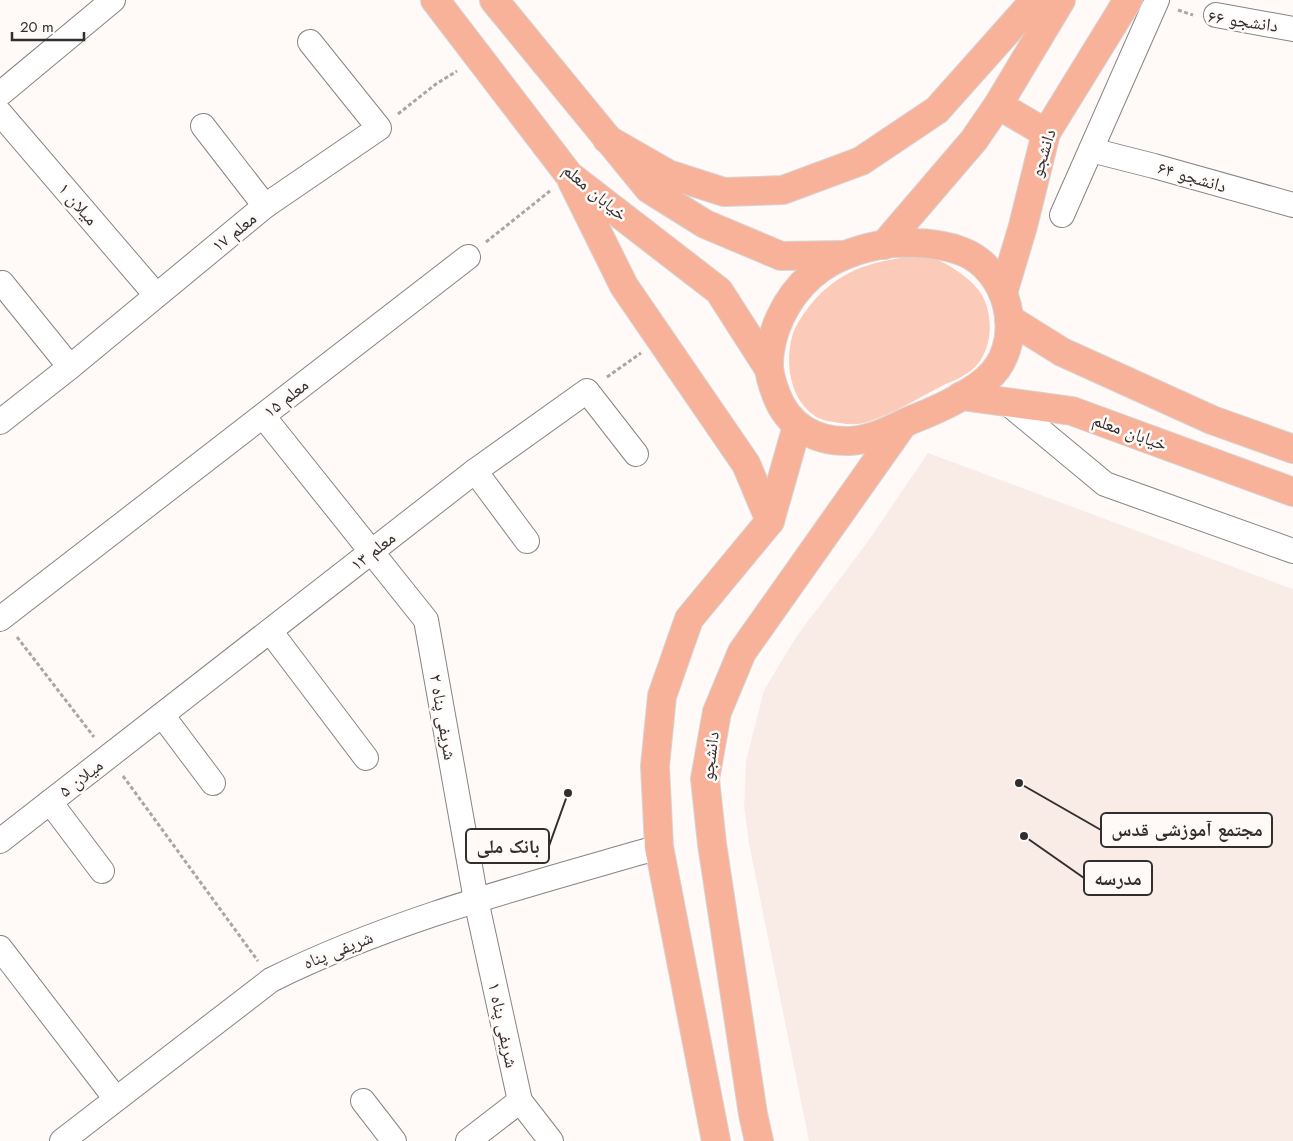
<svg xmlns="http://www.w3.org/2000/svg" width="1293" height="1141" font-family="Jost,'Noto Naskh Arabic',sans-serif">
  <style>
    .built { fill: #f9ece7 }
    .green { fill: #fbcab9 }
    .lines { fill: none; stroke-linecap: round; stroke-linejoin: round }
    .minor-casing { stroke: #888483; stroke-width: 26 }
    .major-casing { stroke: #d6d5d5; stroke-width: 30 }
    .path { stroke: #aaa6a5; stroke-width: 3; stroke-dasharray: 4 2.5; stroke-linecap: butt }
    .minor { stroke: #fff; stroke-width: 24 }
    .major { stroke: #f8b299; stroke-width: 28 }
    .labels { text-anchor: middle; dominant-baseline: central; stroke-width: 5; stroke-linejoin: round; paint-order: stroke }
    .street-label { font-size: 18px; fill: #302e2e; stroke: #fffaf8 }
    .leader { fill: none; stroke: #302e2e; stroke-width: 2 }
    .callout-dot { fill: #302e2e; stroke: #fffaf8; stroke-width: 2 }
    .callout { fill: #fffaf8; stroke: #302e2e; stroke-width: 2 }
    .callout-label { font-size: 19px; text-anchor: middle; font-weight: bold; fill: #302e2e }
  </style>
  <rect width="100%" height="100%" fill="#fffaf8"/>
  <!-- built -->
  <path class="built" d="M928,453l365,136v552h-484l-60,-297 -5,-38 2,-45 18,-71 32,-53 70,-93z"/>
  <!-- green -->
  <path class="green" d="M906,257c11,1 25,0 34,4 15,7 36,22 43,36 11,22 9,54 -9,71 -9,9 -25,14 -36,20 -21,11 -46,26 -68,33 -10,4 -20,4 -30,2 -8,-1 -19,-3 -25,-7 -25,-17 -30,-52 -23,-79 4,-15 22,-39 35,-49 25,-21 48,-26 79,-31z"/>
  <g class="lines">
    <defs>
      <g id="minor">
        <path d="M1216,15l77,14"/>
        <path d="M0,94l113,-94"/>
        <path d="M0,113l156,182"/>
        <path d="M203,126l62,80"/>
        <path d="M1091,150l63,16 139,39"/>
        <path d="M1062,215l95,-215"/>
        <path d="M2,283l68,84"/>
        <path d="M1005,401l100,83 188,67"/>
        <path d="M263,416l163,204 50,280 44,201 31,40"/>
        <path d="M0,422l70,-55 195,-161 114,-78 -69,-86"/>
        <path d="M475,471l52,70"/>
        <path d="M0,619l468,-362"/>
        <path d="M270,631l96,127"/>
        <path d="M162,715l51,68"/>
        <path d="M50,802l52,69"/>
        <path d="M0,841l475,-370 112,-80 49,63"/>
        <path d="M0,948l116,151"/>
        <path d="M363,1101l31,40"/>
        <path d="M62,1141l209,-161c123,-61 257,-95 388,-133"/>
        <path d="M468,1141l52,-40"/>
      </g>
      <g id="major">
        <path d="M435,0l134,175 150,116 50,78"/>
        <path d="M494,0l155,189 56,35 76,32 63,-1"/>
        <path d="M998,105l48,28"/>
        <path d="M607,139l61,35 56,18 59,-2 78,-29 76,-51 98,-110"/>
        <path d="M572,181l52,105 122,178 24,57"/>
        <path d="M892,243c26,-1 55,0 78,12 42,23 55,91 17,124 -21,18 -50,31 -76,41 -19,9 -40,20 -61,21 -34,1 -62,-14 -74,-47 -3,-8 -6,-17 -7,-26 -1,-34 17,-71 43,-93 22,-19 52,-28 80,-32z"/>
        <path d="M884,245l90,-105 24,-35 63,-105"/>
        <path d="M1003,293l20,-67 23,-93 82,-133"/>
        <path d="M1009,319l53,33 150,68 81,29"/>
        <path d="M961,396l111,15 221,81"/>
        <path d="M716,1141l-57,-294 -4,-81 7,-70 27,-77 81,-98 27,-95"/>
        <path d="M759,1141l-6,-27 -41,-270 -7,-65 12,-67 25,-60 161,-228"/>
      </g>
    </defs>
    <!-- minor casing -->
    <use href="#minor" class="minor-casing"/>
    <!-- major casing -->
    <use href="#major" class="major-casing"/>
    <!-- path -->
    <g class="path">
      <path d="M1178,10l15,5"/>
      <path d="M398,114l38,-30 21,-13"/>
      <path d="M486,242l64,-51"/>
      <path d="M607,377l34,-24"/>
      <path d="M17,637l77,100"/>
      <path d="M123,776l135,185"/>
    </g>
    <!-- minor -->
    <use href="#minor" class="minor"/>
    <!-- major -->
    <use href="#major" class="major"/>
  </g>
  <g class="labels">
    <!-- street labels -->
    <g class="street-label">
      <text transform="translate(1243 21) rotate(8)">دانشجو ۶۶</text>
      <text transform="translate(1043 153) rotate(-73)">دانشجو</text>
      <text transform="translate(1192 177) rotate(16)">دانشجو ۶۴</text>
      <text transform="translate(595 192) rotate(40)">خیابان معلم</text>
      <text transform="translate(78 204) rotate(49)">میلان ۱</text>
      <text transform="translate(234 232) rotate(-39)">معلم ۱۷</text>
      <text transform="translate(286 398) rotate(-38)">معلم ۱۵</text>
      <text transform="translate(1130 432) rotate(20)">خیابان معلم</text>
      <text transform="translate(373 551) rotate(-38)">معلم ۱۳</text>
      <text transform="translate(443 717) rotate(80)">شریفی پناه ۲</text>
      <text transform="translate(710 756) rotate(-83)">دانشجو</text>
      <text transform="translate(81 778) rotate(-38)">میلان ۵</text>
      <text transform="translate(338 950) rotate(-22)">شریفی پناه</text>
      <text transform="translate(503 1025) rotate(78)">شریفی پناه ۱</text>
    </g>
  </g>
  <!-- callouts -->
  <path class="leader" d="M1019 783L1101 830M568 793L549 846M1024 836L1084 878"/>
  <g class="callout-dot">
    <circle cx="1019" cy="783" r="5"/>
    <circle cx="568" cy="793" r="5"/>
    <circle cx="1024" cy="836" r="5"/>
  </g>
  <g class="callout">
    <rect x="1101" y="813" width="171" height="34" rx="5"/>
    <rect x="466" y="829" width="83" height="34" rx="5"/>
    <rect x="1084" y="861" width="68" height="34" rx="5"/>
  </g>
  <g class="callout-label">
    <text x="1187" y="836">مجتمع آموزشی قدس</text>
    <text x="508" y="853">بانک ملی</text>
    <text x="1118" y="885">مدرسه</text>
  </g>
  <!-- scale -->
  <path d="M12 32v8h72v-8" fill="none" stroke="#302e2e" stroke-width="2.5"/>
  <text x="20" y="32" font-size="15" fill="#302e2e" stroke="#fffaf8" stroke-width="4" paint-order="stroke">20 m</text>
</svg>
